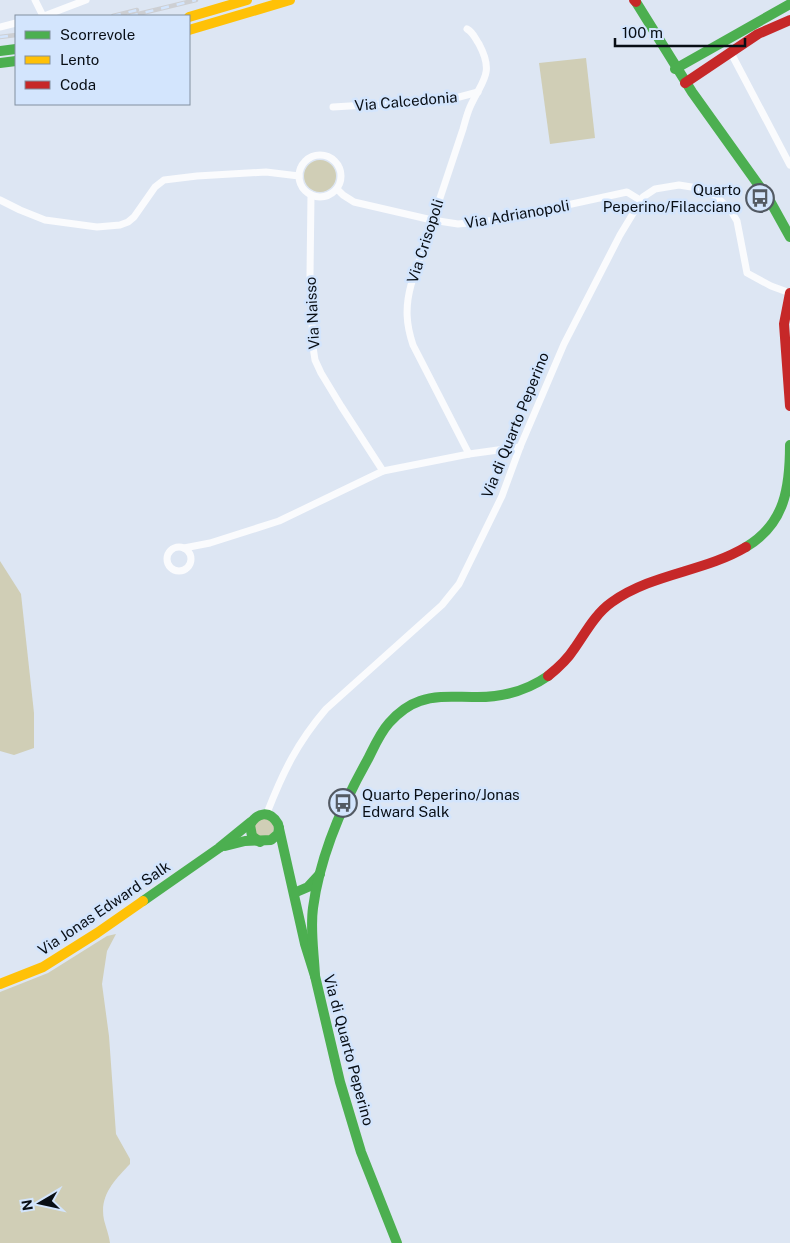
<svg xmlns="http://www.w3.org/2000/svg" width="790" height="1243" font-family="'Public Sans',sans-serif">
  <style>
    .grass { fill: #d0ceb6 }
    .lines { fill: none; stroke-linecap: round; stroke-linejoin: round }
    .street { stroke: #fafbfd; stroke-width: 7 }
    .fast { stroke: #4caf50; stroke-width: 10 }
    .slow { stroke: #ffc107; stroke-width: 10 }
    .jam { stroke: #c62828; stroke-width: 10 }
    .rail-casing { stroke: #cdcfd3; stroke-width: 4.5 }
    .rail { stroke: #d3e5fd; stroke-width: 2.5; stroke-dasharray: 8; stroke-linecap: butt }
    .labels { text-anchor: middle; dominant-baseline: central; stroke-width: 5; stroke-linejoin: round; paint-order: stroke }
    .street-label { font-size: 15px; fill: #080e15; stroke: #d3e5fd }
    .poi-label { font-size: 15px; fill: #080e15; stroke: #d3e5fd; text-anchor: end }
  </style>
  <rect width="100%" height="100%" fill="#dde6f3"/>
  <!-- grass -->
  <g class="grass">
    <path d="M586,58l9,80 -45,6 -11,-81z"/>
    <circle cx="320" cy="176" r="16"/>
    <path d="M0,561l21,33 13,119v35l-20,7 -14,-4z"/>
    <circle cx="264" cy="828" r="10"/>
    <path d="M116,934l-9,17 -5,33 7,52 7,98 14,25v5c-15,16 -31,31 -26,56 2,8 5,15 6,23h-110v-251l48,-19 59,-37z"/>
  </g>
  <g class="lines">
    <!-- street -->
    <g class="street">
      <path d="M35,0l8,16"/>
      <path d="M44,16l42,-16"/>
      <path d="M0,27l16,-4"/>
      <path d="M467,29c6,3 8,9 12,15 16,30 3,36 -9,63 -3,7 -5,15 -7,22l-52,156c-6,22 -5,39 2,60l56,109"/>
      <path d="M731,53l59,112"/>
      <path d="M333,107l115,-7 30,-8"/>
      <circle cx="320" cy="176" r="21"/>
      <path d="M337,189l6,6 11,7 78,18 26,4 40,-4 129,-28 13,8"/>
      <path d="M311,195l-1,80 3,72 2,13 6,13 20,33 42,65"/>
      <path d="M0,200l20,10 25,10 52,7 23,-2 8,-3 6,-5 21,-30 9,-7 33,-4 69,-4 33,4"/>
      <circle cx="179" cy="559" r="12"/>
      <path d="M184,548l26,-5 69,-22 104,-50 86,-17 51,-7"/>
      <path d="M267,813c16,-41 30,-70 59,-104l116,-104 17,-21 43,-88 18,-49 44,-103 56,-109 23,-38 12,-8 24,-4 25,4 13,8 14,14 6,10 10,52 24,13 19,7"/>
    </g>
    <!-- fast -->
    <g class="fast">
      <path d="M636,2l56,90 78,109 20,36"/>
      <path d="M0,51l16,-2"/>
      <path d="M0,63l16,-2"/>
      <path d="M675,69l115,-65"/>
      <path d="M746,547c39,-23 44,-60 44,-102"/>
      <path d="M260,842l-8,-6 -2,-11c7,-13 20,-15 28,-1l27,120 10,32 25,106 21,70 36,91"/>
      <path d="M225,846l20,-5 26,-1 7,-6 1,-6"/>
      <path d="M294,893l14,-6 12,-13"/>
      <path d="M143,901l76,-53 32,-26"/>
      <path d="M315,976c-1,-23 -5,-46 -2,-68 7,-53 29,-103 55,-149 6,-12 12,-26 21,-36 8,-9 19,-18 31,-22 17,-6 35,-4 52,-4 28,1 53,-5 76,-21"/>
    </g>
    <!-- slow -->
    <g class="slow">
      <path d="M189,17l58,-17"/>
      <path d="M189,30l101,-30"/>
      <path d="M0,984l43,-17 54,-34 46,-32"/>
    </g>
    <!-- jam -->
    <g class="jam">
      <path d="M634,0l2,2"/>
      <path d="M685,83l73,-49 32,-14"/>
      <path d="M790,293l-6,31 6,82"/>
      <path d="M548,676c10,-8 19,-16 26,-27 12,-17 21,-35 38,-47 41,-29 92,-30 134,-55"/>
    </g>
    <defs>
      <g id="rail">
        <path d="M113,16l24,-6"/>
        <path d="M130,16l66,-16"/>
        <path d="M0,37l16,-2"/>
      </g>
    </defs>
    <!-- rail casing -->
    <use href="#rail" class="rail-casing"/>
    <!-- rail -->
    <use href="#rail" class="rail"/>
  </g>
  <!-- icons -->
  <defs>
    <symbol id="bus-ring" viewBox="-11 -11 22 22"><circle r="9.5" fill="#d3e5fd" stroke="#535a63" stroke-width="1.5"/><path d="M-5-6H5V4H4V6H2V4H-2V6H-4V4H-5ZM-3.5-4V0h7V-4ZM-3.5 1.2v1.5H-2V1.2ZM2 1.2v1.5H3.5V1.2Z" fill="#535a63"/></symbol>
  </defs>
  <g fill-rule="evenodd">
    <use href="#bus-ring" x="744" y="182" width="32" height="32"/>
    <use href="#bus-ring" x="327" y="787" width="32" height="32"/>
  </g>
  <g class="labels">
    <!-- street labels -->
    <g class="street-label">
      <text transform="translate(406 101) rotate(-5)">Via Calcedonia</text>
      <text transform="translate(517 214) rotate(-10)">Via Adrianopoli</text>
      <text transform="translate(425 241) rotate(-72)">Via Crisopoli</text>
      <text transform="translate(312 313) rotate(-93)">Via Naisso</text>
      <text transform="translate(515 425) rotate(-68)">Via di Quarto Peperino</text>
      <text transform="translate(104 908) rotate(-34)">Via Jonas Edward Salk</text>
      <text transform="translate(349 1050) rotate(75)">Via di Quarto Peperino</text>
    </g>
    <!-- poi labels -->
    <g class="poi-label">
      <text x="741" y="189">Quarto<tspan x="741" dy="17">Peperino/Filacciano</tspan></text>
      <text x="362" y="794" text-anchor="start">Quarto Peperino/Jonas<tspan x="362" dy="17">Edward Salk</tspan></text>
    </g>
  </g>
  <!-- legend -->
  <rect x="15" y="15" width="175" height="90" fill="#d3e5fd" stroke="#828fa0"/>
  <rect x="25" y="31" width="25" height="8" fill="#4caf50" stroke="#828fa0"/>
  <text x="60" y="40" font-size="15" fill="#080e15">Scorrevole</text>
  <rect x="25" y="56" width="25" height="8" fill="#ffc107" stroke="#828fa0"/>
  <text x="60" y="65" font-size="15" fill="#080e15">Lento</text>
  <rect x="25" y="81" width="25" height="8" fill="#c62828" stroke="#828fa0"/>
  <text x="60" y="90" font-size="15" fill="#080e15">Coda</text>
  <!-- north arrow -->
  <g transform="translate(40 1203) rotate(261)" stroke="#d3e5fd" stroke-width="4" paint-order="stroke">
  <path d="M0-4L9 19L0 12L-9 19Z" fill="#080e15"/>
  <text y="-8" font-size="14" font-weight="bold" text-anchor="middle" fill="#080e15">N</text>
  </g>
  <!-- scale -->
  <path d="M615 38v8h130v-8" fill="none" stroke="#080e15" stroke-width="2.5"/>
  <text x="622" y="38" font-size="15" fill="#080e15" stroke="#d3e5fd" stroke-width="4" paint-order="stroke">100 m</text>
</svg>
